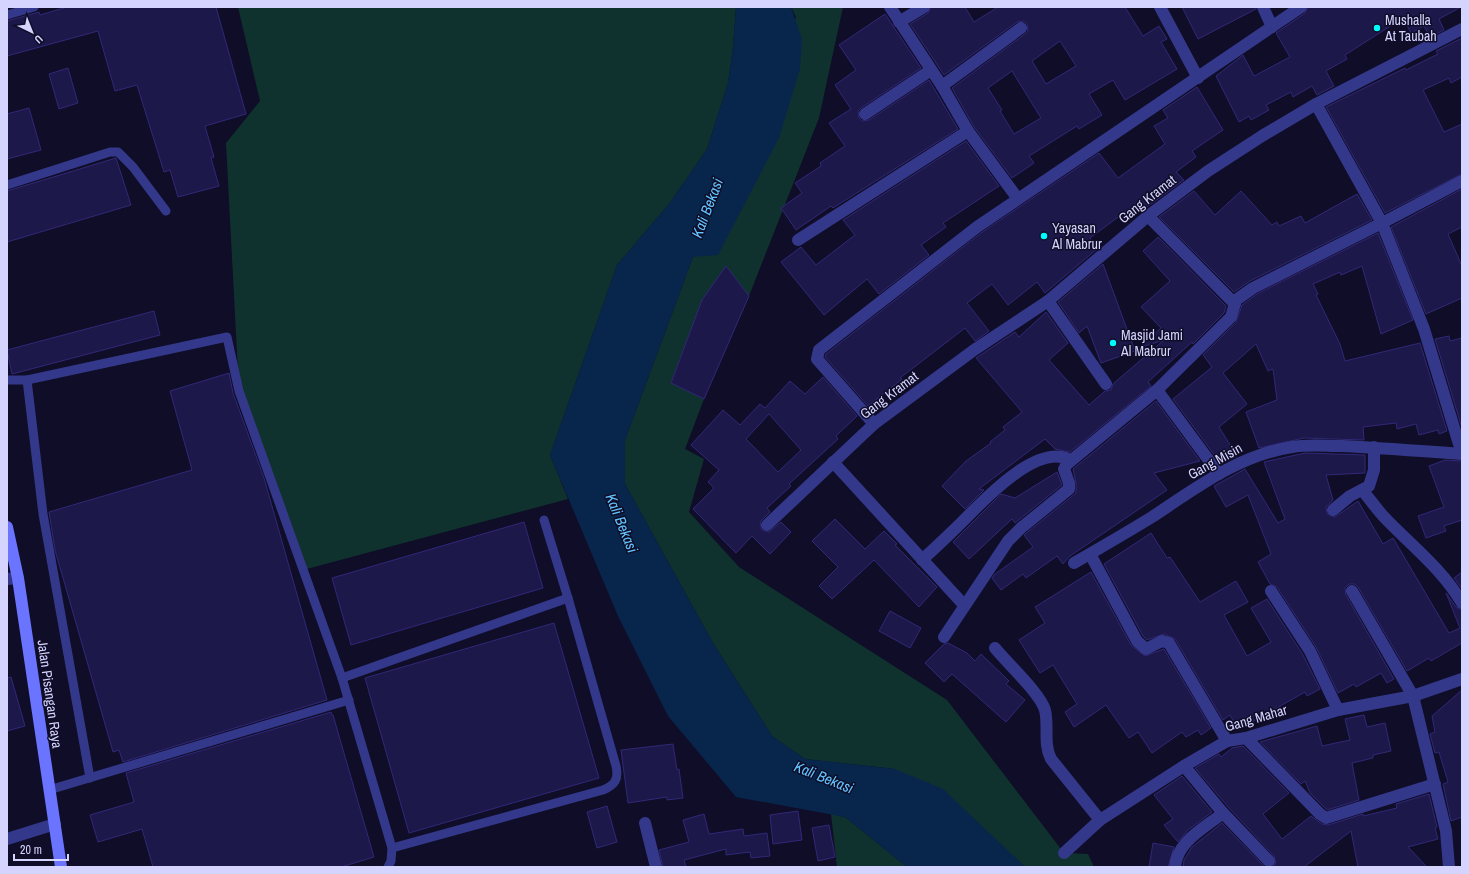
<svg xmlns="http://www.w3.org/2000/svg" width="1469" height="874" font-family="'Archivo Narrow',sans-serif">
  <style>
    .green { fill: #10322e }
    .water { fill: #08264c }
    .building { fill: #1d184a; stroke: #312878; fill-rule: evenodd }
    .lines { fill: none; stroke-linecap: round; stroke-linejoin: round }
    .lane { stroke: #34388a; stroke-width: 9 }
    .street { stroke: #34388a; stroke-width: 12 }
    .secondary { stroke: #6b74ff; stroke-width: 12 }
    .poi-dot { fill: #00fbff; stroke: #0f0d27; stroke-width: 1.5 }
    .labels { text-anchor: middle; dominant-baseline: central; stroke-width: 3; stroke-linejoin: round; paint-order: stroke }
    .poi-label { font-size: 14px; fill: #d5d4ff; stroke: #0f0d27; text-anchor: start }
    .street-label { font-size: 14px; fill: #d5d4ff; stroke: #0f0d27 }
    .water-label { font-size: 15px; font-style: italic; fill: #62c4ff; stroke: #0f0d27 }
  </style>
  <rect width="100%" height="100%" fill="#0f0d27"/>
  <!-- green -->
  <g class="green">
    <path d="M238,7h498l-3,40 -5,36 -21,66 -38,55 -52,61 -67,190 18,44 -265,71 -64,-179 -13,-248 34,-42z"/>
    <path d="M791,7h52l-24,111 -70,178 -23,-30 -24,34 -31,82 33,17 -19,50 19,10 -15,53 50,55 208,133 117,153 24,1 6,13h-69l-32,-30 -98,-68 -90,-10 -33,-23 -59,-93 -88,-159v-44l68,-183 103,-240z"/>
    <path d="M831,814l14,3 62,50h-70z"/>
  </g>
  <!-- water -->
  <path class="water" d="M736,7h55l11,32 -2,30 -21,69 -61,117 -25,2 -68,183v44l88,159 59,93 33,23 90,10 48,20 82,78h-118l-62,-50 -109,-20 -68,-81 -50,-100 -68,-161 67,-190 52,-61 38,-55 21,-66 5,-36z"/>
  <!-- building -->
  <g class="building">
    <path d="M67,7h149l30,107 -41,12 9,31 -3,1 8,28 -41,11 -8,-27 -6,2 -27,-87 -22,6 -17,-60 -91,25v-35l32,-9 1,3z"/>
    <path d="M931,7h34l9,15 24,-15h127l18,29 16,-10 8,13 -6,3 16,27 -52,31 -12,-20 -24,14 13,21 -23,14 -2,-3 -48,30 5,7 -22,15 -38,-51 -22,-39 73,-54 3,-3 -1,-7 -3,-3 -7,1 -73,53 -34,-51 18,-11zM1060,41l16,25 -30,18 -14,-23zM1012,71l29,47 -27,16 -14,-23 2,-1 -14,-22z"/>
    <path d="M1182,7h74v2l-58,30z"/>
    <path d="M1308,7h153l-22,12 5,11 -14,7 -6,-11 -13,7 -8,-15 -58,37 2,4 -21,12 8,15 -17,9 -5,-9 -19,11 -2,-5 -25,13 3,5 -18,10 -2,-4 -10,6 -23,-46 27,-21 11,21 36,-19 -14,-24 29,-20z"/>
    <path d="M885,14l36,54 -60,40 -3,3 1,7 3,3 7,-1 60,-40 29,49 -125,79 -2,-2 -35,24 -15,-22 21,-15 -7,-10 26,-17 -1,-3 25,-17 -16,-23 22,-14 -16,-24 21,-15 -17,-25z"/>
    <path d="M1462,38v39l-11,6 -2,-5 -26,12 21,42 18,-8v50l-77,39 -59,-106 79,-39 1,2 32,-16 -2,-3z"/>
    <path d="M68,68l10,35 -19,6 -10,-35z"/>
    <path d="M1197,87l26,43 -31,21 4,6 -20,15 8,8 -37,27 -6,-7 -51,38 7,11 -52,44 -8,-11 -29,23 -16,-21 -25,19 22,28 -14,10 -10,-13 -65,50 2,1 -34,27 -43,-49 1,-3 155,-121 118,-80 19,25 47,-34 -11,-18 14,-8 -5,-8z"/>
    <path d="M29,108l12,42 -34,9v-45z"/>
    <path d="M966,141l33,45 -56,37 3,4 -25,18 8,10 -50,39 -12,-15 -43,36 -43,-53 20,-15 15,18 39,-30 -12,-15z"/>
    <path d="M116,158l15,47 -124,37v-51z"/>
    <path d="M1462,189v38l-14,7 14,32v32l-36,16 -35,-87z"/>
    <path d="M1194,191l21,24 26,-24 31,34 5,-3 2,4 22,-10 4,7 52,-29 15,26 -122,61 -16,11 -75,-75z"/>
    <path d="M1378,233l35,87 -32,14 -19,-68 -21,9 -1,-3 -27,12 5,10 -2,1 24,49 5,17 75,-18 27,88 -8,3 -1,-4 -19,5 -3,-11 -19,5 -1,-6 -33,4 1,13 -60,-2 -45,10 -13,-36 31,-12 -4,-31 -5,2 -12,-27 -33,29 24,31 -28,23 18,29 -16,8 -48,-65 39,-32 -9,-12 33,-33 6,-17 15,-11z"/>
    <path d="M1158,237l68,69 -2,7 -31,31 -1,-2 -44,40 3,4 -81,66 -15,-3 -10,-10 -66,50 5,1 -19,19 -23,-23 24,-25 25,-18 -1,-1 15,-12 -2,-3 19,-15 -46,-54 39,-26 4,5 27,-25 22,31 -19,17 40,45 16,-14 6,-1 2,-6 51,-44 -25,8 22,-20 -20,-21 29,-26 -27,-30z"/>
    <path d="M1103,264l32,87 -34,12 -14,-37 -8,7 -21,-31z"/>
    <path d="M726,266l23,30 -45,103 -33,-16 31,-83z"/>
    <path d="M154,311l6,24 -148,39 -5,-24z"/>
    <path d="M1449,336l1,5 12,-3v90l-27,-89z"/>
    <path d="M229,373l4,20 31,85 63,222 -204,62 -4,-12 -6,2 -58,-202 -6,-38 143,-42 -22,-79z"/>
    <path d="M823,377l34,39 -21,20 2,3 -49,45 2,2 -24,22 3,4 -10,10 2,8 7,2 12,-10 10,10 -21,22 -18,-18 -16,17 -43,-44 21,-21 -6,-6 11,-12 -28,-25 32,-35 17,15 20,-21 5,4 25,-27 15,13zM769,414l32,36 -23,22 -32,-33z"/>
    <path d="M1156,401l44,60 -46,12 13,17 -97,66 -7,8 -6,-8 -31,22 -3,-4 -22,16 -9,-12 3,-4 38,-27 -9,-12 52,-42v-10l-3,-14z"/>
    <path d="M1305,453l60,2v18l-39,2 7,25 -7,7 1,7 8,3 23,-16 25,43 10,-6 56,95 11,-5 -14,-35 10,14 6,3v33l-31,18 -2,-3 -22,13 -49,-84 -3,-3h-6l-4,4 1,7 48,84 -7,4 -6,-10 -25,14 -2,-3 -16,9 -22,-46 -39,-60 -7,-3 -12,-22 13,-8 -23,-59 -22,12 -12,-21 31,-17 33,54 7,-4 -21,-57z"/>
    <path d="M1445,460l17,1v59l-18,6 2,5 -20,7 -8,-22 26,-9 -15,-41z"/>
    <path d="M1057,472l5,13 -47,38 -3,-4 -43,40 -16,-17 48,-48 14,4z"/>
    <path d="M835,519l30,30 19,-18 13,13 -2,1 42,42 -18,20 -45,-47 -42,39 -13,-13 19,-19 -26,-26z"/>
    <path d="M524,522l19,66 -192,57 -19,-67z"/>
    <path d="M1151,533l16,25 3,-1 30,45 36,-21 12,21 -24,13 23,41 24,-14 -20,-34 16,-9 36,56 17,34 -13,7 -2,-4 -67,38 -8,-15 -7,5 -48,-81 -11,-5 -17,6 -4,-4 -39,-72z"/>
    <path d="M1091,572l40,73 14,11 19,-7 47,79 -10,7 -3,-5 -12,7 -4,-5 -30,21 -14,-21 -9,6 -23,-33 -32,22 -9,-15 12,-8 -24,-39 -13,8 -21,-33 26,-17 -10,-16z"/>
    <path d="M1462,572v17l-8,-11z"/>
    <path d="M890,611l31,17 -11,20 -31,-17z"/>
    <path d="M554,623l45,155 -190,55 -44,-155z"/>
    <path d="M948,643l19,10 8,8 6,-7 28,27 -3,3 19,16 -19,22 -54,-48 -8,8 -19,-19 19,-19z"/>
    <path d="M11,677l14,49 -18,5v-53z"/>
    <path d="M1462,690v127l-11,4 -8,-37 5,-2 -9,-30 -4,1 -5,-19 5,-2 -3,-16z"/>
    <path d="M331,712l1,3h1l41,142 -33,10h-188l-11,-38 -44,13 -8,-27 44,-13 -8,-29z"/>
    <path d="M1364,715l3,12 18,-4 6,28 -18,4v3l-21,5 7,37 -32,10 -17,-17 -5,-12 -4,3 -41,-42 57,-16 5,20 28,-6 -5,-21z"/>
    <path d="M673,744l4,26 2,-1 4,29 -16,2v-3l-39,6 -7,-53z"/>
    <path d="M1243,746l46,47 -26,21 19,25 29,-23 11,8 6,1 35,-11v2l34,-8 -1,-4 33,-10 8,33 -2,1 3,11 -30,8 19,20h-69l-7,-36 -47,36h-31l3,-4 -2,-7 -45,-48 -34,-40 24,-14 2,3 11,-9z"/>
    <path d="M1182,776l30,36 -24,18 -10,12 -14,-17 9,-6 -19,-24z"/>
    <path d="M607,806l10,36 -20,6 -10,-36z"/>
    <path d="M798,811l4,29 -29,4 -3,-29z"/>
    <path d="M704,814l5,20 34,-5 1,7 23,-3 3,23 -19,2 -1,-6 -24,3v-6l-42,11 2,7h-23l-4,-17 30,-8 -6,-22z"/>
    <path d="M1222,823l42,43 1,1h-82l1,-7 8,-13z"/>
    <path d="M829,825l6,32 -17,4 -6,-33z"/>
    <path d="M1153,843l21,4 -6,20h-19z"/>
  </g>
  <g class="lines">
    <!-- lane -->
    <g class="lane">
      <path d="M7,15l27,-8"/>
      <path d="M7,185l103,-33h8l15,15 33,44"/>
      <path d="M7,380h20l200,-43 12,54 103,287 50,170 -1,13 -3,6"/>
      <path d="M27,380l16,134 47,264"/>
      <path d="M342,678l226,-80"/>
      <path d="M49,790l300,-90"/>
      <path d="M392,848l211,-58c12,-5 16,-11 13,-24l-48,-168 -24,-78"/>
    </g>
    <!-- street -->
    <g class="street">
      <path d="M890,7l52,79 26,45 50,68"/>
      <path d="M1160,7l38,71"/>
      <path d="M1263,7l9,20"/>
      <path d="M899,22l25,-15"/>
      <path d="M942,86l79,-58"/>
      <path d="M1316,104l66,119 42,106 38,125"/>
      <path d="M865,114l66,-44"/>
      <path d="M1148,216l87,88"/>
      <path d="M798,240l170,-109"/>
      <path d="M1048,301l58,83"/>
      <path d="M1157,390l62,84"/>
      <path d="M874,424l-57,-65 2,-9 158,-123 324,-220"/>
      <path d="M833,462l131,143"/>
      <path d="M1362,490c8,9 15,20 24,29 26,27 57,51 76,84"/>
      <path d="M1333,510l17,-14 19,-10 5,-16v-23"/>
      <path d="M767,525l107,-101 100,-74 74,-49 100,-85 60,-45 54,-35 54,-32 146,-75"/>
      <path d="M1090,554l47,87 9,8 16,-8 7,2 58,98"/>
      <path d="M922,560c14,-13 27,-25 40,-38 21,-21 75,-80 108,-62"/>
      <path d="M1074,563c26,-15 52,-30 78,-46 44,-29 87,-62 140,-70 16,-3 33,-1 49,-1 40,2 81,5 121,8"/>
      <path d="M7,579l11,-1"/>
      <path d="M1271,591l39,60 28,59"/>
      <path d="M1352,591l61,105 33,135 3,36"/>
      <path d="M944,637l64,-96 13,-13 48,-39v-6l-5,-14 3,-5 90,-74 74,-73 5,-17 17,-12 129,-65 80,-42"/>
      <path d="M995,648c12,15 45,45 50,62 4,17 -2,33 6,49l49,61"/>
      <path d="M1246,738l74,76 6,4 109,-34"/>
      <path d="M1223,813l46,48"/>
      <path d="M645,823l11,44"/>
      <path d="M7,839l48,-15"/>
      <path d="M1064,853l36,-33 84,-54 43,-25 19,-3 92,-28 75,-14 49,-17"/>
      <path d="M1175,867c2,-26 30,-39 48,-54l-39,-47"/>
    </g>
    <!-- secondary -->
    <path class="secondary" d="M7,527l11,51 43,289"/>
  </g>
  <!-- markers -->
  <g class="poi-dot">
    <circle cx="1377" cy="28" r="4"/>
    <circle cx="1044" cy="236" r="4"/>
    <circle cx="1113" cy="343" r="4"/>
  </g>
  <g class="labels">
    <!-- poi labels -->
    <g class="poi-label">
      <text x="1385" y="20">Mushalla<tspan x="1385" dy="16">At Taubah</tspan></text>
      <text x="1052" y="228">Yayasan<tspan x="1052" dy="16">Al Mabrur</tspan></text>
      <text x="1121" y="335">Masjid Jami<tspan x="1121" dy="16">Al Mabrur</tspan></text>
    </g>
    <!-- street labels -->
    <g class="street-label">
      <text transform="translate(1147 199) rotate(-38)">Gang Kramat</text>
      <text transform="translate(889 395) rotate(-37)">Gang Kramat</text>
      <text transform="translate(1215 461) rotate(-29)">Gang Misin</text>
      <text transform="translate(50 694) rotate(82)">Jalan Pisangan Raya</text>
      <text transform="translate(1256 718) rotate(-16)">Gang Mahar</text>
    </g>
    <!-- water labels -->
    <g class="water-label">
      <text transform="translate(707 208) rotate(-69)">Kali Bekasi</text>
      <text transform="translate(622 523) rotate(68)">Kali Bekasi</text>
      <text transform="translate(824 777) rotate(22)">Kali Bekasi</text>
    </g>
  </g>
  <!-- border -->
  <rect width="1469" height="874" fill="none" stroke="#d5d4ff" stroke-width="16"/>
  <!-- north arrow -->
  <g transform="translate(32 32) rotate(137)" stroke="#0f0d27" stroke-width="3" paint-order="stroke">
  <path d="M0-3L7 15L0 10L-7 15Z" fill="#d5d4ff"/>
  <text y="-6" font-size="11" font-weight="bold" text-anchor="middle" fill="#d5d4ff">U</text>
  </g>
  <!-- scale -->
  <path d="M14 854v6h54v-6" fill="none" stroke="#d5d4ff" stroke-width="2"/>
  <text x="20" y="854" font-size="12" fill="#d5d4ff" stroke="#0f0d27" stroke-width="3" paint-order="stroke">20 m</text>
</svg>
